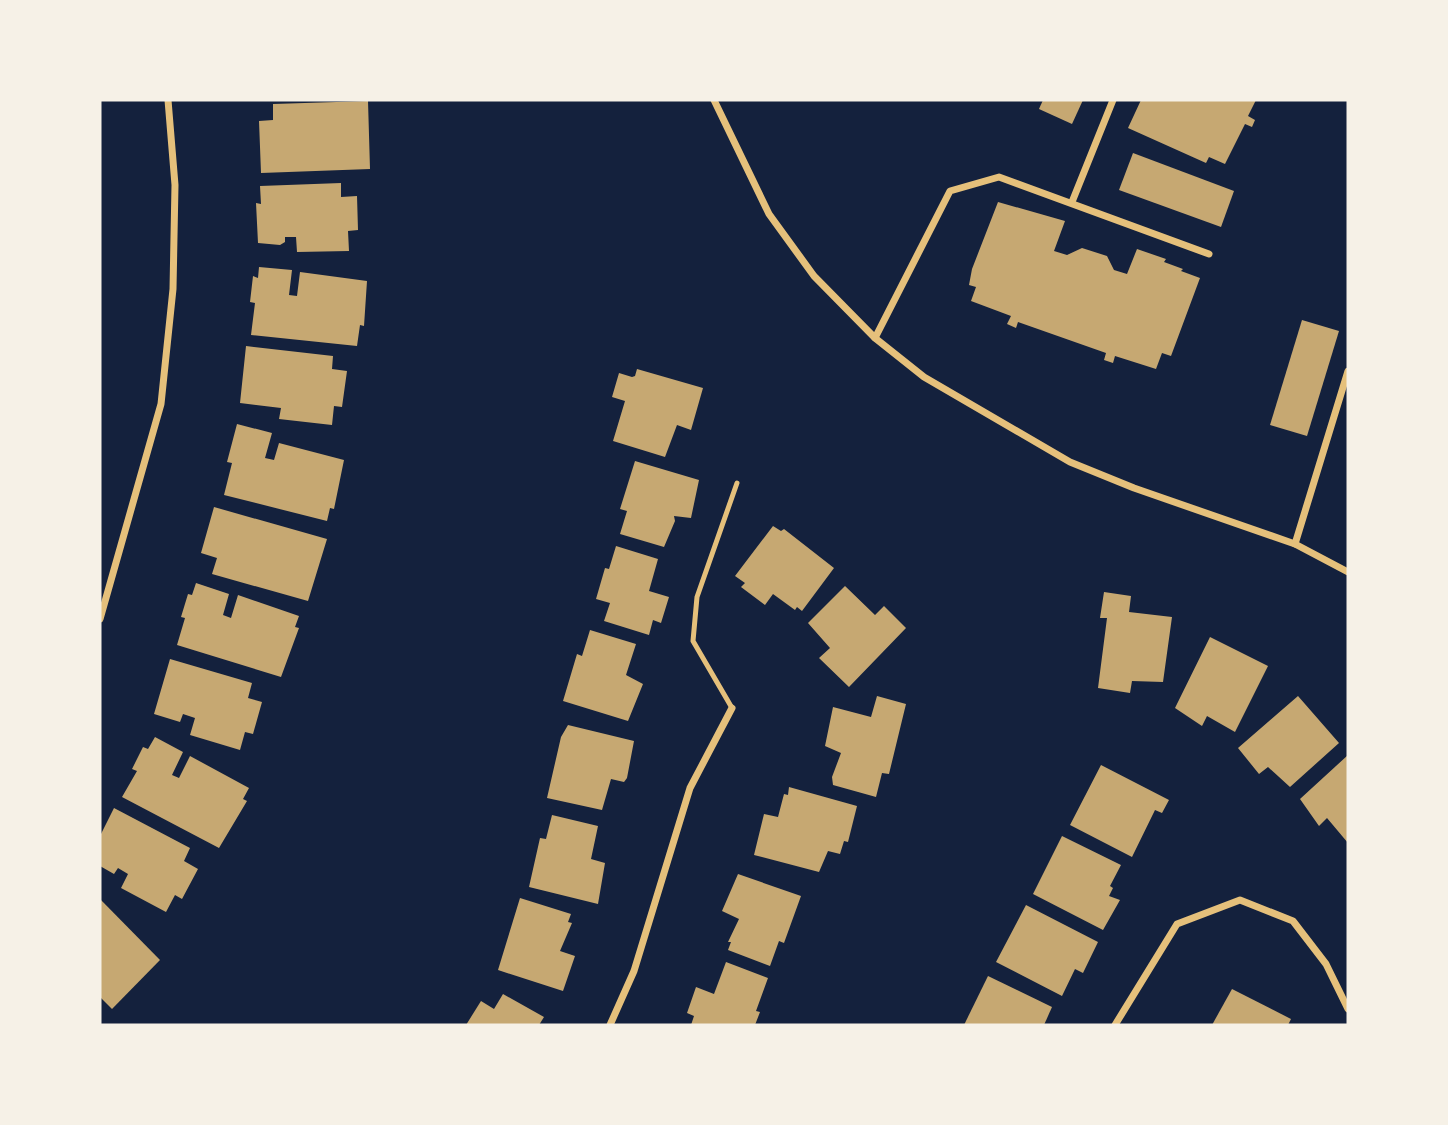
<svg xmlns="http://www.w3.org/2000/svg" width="1448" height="1125" font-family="'Public Sans',sans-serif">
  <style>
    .building { fill: #c6a872 }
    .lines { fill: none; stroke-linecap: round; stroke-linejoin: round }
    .service { stroke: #e5c07b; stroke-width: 5 }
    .minor { stroke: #e5c07b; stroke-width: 7 }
  </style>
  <rect width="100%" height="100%" fill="#14213d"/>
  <!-- building -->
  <g class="building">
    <path d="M1043,100h40l-11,24 -33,-15z"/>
    <path d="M1141,100h115l-8,16 7,4 -3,7 -7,-3 -20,40 -16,-7 -3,6 -78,-35z"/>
    <path d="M368,101l2,68 -109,4 -2,-52 14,-1v-16z"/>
    <path d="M1133,153l101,38 -13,36 -102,-37z"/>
    <path d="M341,183v14l16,-1 1,34 -10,1 1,20 -52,1 -1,-15h-11v5l-5,3 -22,-2 -2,-40 5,1 -1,-18z"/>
    <path d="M998,202l67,19 -11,30 13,4 15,-7 25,8 7,14 13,4 10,-25 29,10 -2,3 19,7 -2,2 19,7 -29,78 -9,-3 -6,16 -41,-13 -2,7 -9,-3 2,-7 -88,-31 -2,6 -9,-4 4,-8 -40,-15 5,-14 -7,-2 3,-16z"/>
    <path d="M259,267l33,3 -3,25 8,1 3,-24 67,9 -3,45 -4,-1 -3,21 -106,-11 4,-32 -5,-1 3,-26 5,2z"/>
    <path d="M1302,320l37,11 -32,105 -37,-11z"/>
    <path d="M246,346l87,10 -1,13 15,2 -5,36 -8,-1 -2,19 -53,-6 2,-11 -41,-5z"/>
    <path d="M637,369l66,19 -12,42 -14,-5 -12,32 -52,-16 12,-40 -13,-4 7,-24 13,4 3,-1z"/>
    <path d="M237,424l35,9 -7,25 9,2 5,-17 65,17 -10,49 -4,-1 -3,13 -103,-26 8,-32 -5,-1z"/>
    <path d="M635,461l64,19 -8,38 -17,-2 1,5 -11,26 -44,-13 7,-23 -7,-2z"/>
    <path d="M214,507l113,32 -19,62 -96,-27 5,-16 -16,-5z"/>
    <path d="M773,526l8,5 3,-2 50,39 -32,43 -5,-4 -2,3 -22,-16 -8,11 -24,-18 4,-4 -10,-7z"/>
    <path d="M616,546l42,13 -9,32 20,6 -8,26 -8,-3 -4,15 -45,-14 6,-18 -14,-4 9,-31 4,1z"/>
    <path d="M196,583l33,11 -6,21 8,3 7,-23 61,21 -4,11 4,1 -18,49 -104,-32 8,-27 -4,-1 7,-23 4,1z"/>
    <path d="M845,586l30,29 9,-9 22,22 -57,59 -30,-29 11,-10 -22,-25z"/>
    <path d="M1104,592l27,4 -2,16 43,5 -9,65 -31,-1 -2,12 -32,-5 9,-70h-7z"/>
    <path d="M590,630l46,14 -10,31 17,9 -15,37 -65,-20 14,-47 5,2z"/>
    <path d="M1210,637l58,29 -33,66 -28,-16 -5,10 -27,-18z"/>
    <path d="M170,659l82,24 -4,15 14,4 -9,32 -8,-2 -5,18 -50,-15 5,-17 -12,-4 -3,8 -26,-8z"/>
    <path d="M877,696l29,8 -17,70 -7,-1 -6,24 -43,-12 -1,-8 9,-24 -16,-7 8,-39 38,10z"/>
    <path d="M1298,696l41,47 -49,44 -22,-20 -9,7 -21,-26z"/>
    <path d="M568,725l66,16 -7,37 -3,4 -13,-3 -9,31 -55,-12 14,-61z"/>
    <path d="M155,737l28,15 -11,23 7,3 11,-22 59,32 -6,11 4,2 -28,47 -97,-51 15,-26 -5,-2 11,-22 5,2z"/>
    <path d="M1348,755v88l-21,-25 -8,8 -19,-27z"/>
    <path d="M1101,765l68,35 -7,13 -7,-3 -23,47 -62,-32z"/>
    <path d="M789,787l68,19 -9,36 -4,-1 -4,13 -12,-3 -9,21 -65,-17 10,-41 14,3 6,-23 4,1z"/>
    <path d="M114,808l76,40 -6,13 14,8 -16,30 -7,-4 -9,17 -45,-24 7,-14 -10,-6 -4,6 -14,-8v-30z"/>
    <path d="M552,815l46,11 -7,33 14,4 -7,41 -69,-17 11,-49 6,1z"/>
    <path d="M1062,836l59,29 -11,21 3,2 -4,8 11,4 -17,30 -70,-36z"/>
    <path d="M738,874l63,22 -17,47 -5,-2 -9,25 -42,-16 3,-8h-3l11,-23 -17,-8z"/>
    <path d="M520,898l51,16 -3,8 4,1 -12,28 15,5 -12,35 -65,-21z"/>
    <path d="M100,899l60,61 -48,49 -12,-12z"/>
    <path d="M1026,905l72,37 -15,31 -8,-4 -13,27 -66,-34z"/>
    <path d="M726,962l42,16 -12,33 4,1 -5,13h-64l3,-9 -7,-3 9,-26 18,7z"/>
    <path d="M988,976l64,31 -8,18h-80z"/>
    <path d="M1232,989l59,30 -3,6h-76z"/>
    <path d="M503,994l41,23 -5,8h-73l15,-24 13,8z"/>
  </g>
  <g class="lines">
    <!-- service -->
    <path class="service" d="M732,708l-39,-67 4,-44 40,-114"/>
    <!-- minor -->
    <g class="minor">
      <path d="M714,100l55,114 45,62 61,62 49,39 146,85 64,26 161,56 53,28"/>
      <path d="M1072,202l41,-102"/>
      <path d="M875,338l75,-147 49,-14 210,77"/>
      <path d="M1295,544l53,-173"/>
      <path d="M100,619l61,-215 12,-115 2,-104 -7,-85"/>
      <path d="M610,1025l24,-54 56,-183 42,-80"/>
      <path d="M1115,1025l62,-101 63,-24 53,21 33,43 22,45"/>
    </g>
  </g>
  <!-- border -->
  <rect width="1448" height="1125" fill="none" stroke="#f6f1e7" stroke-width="203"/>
</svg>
